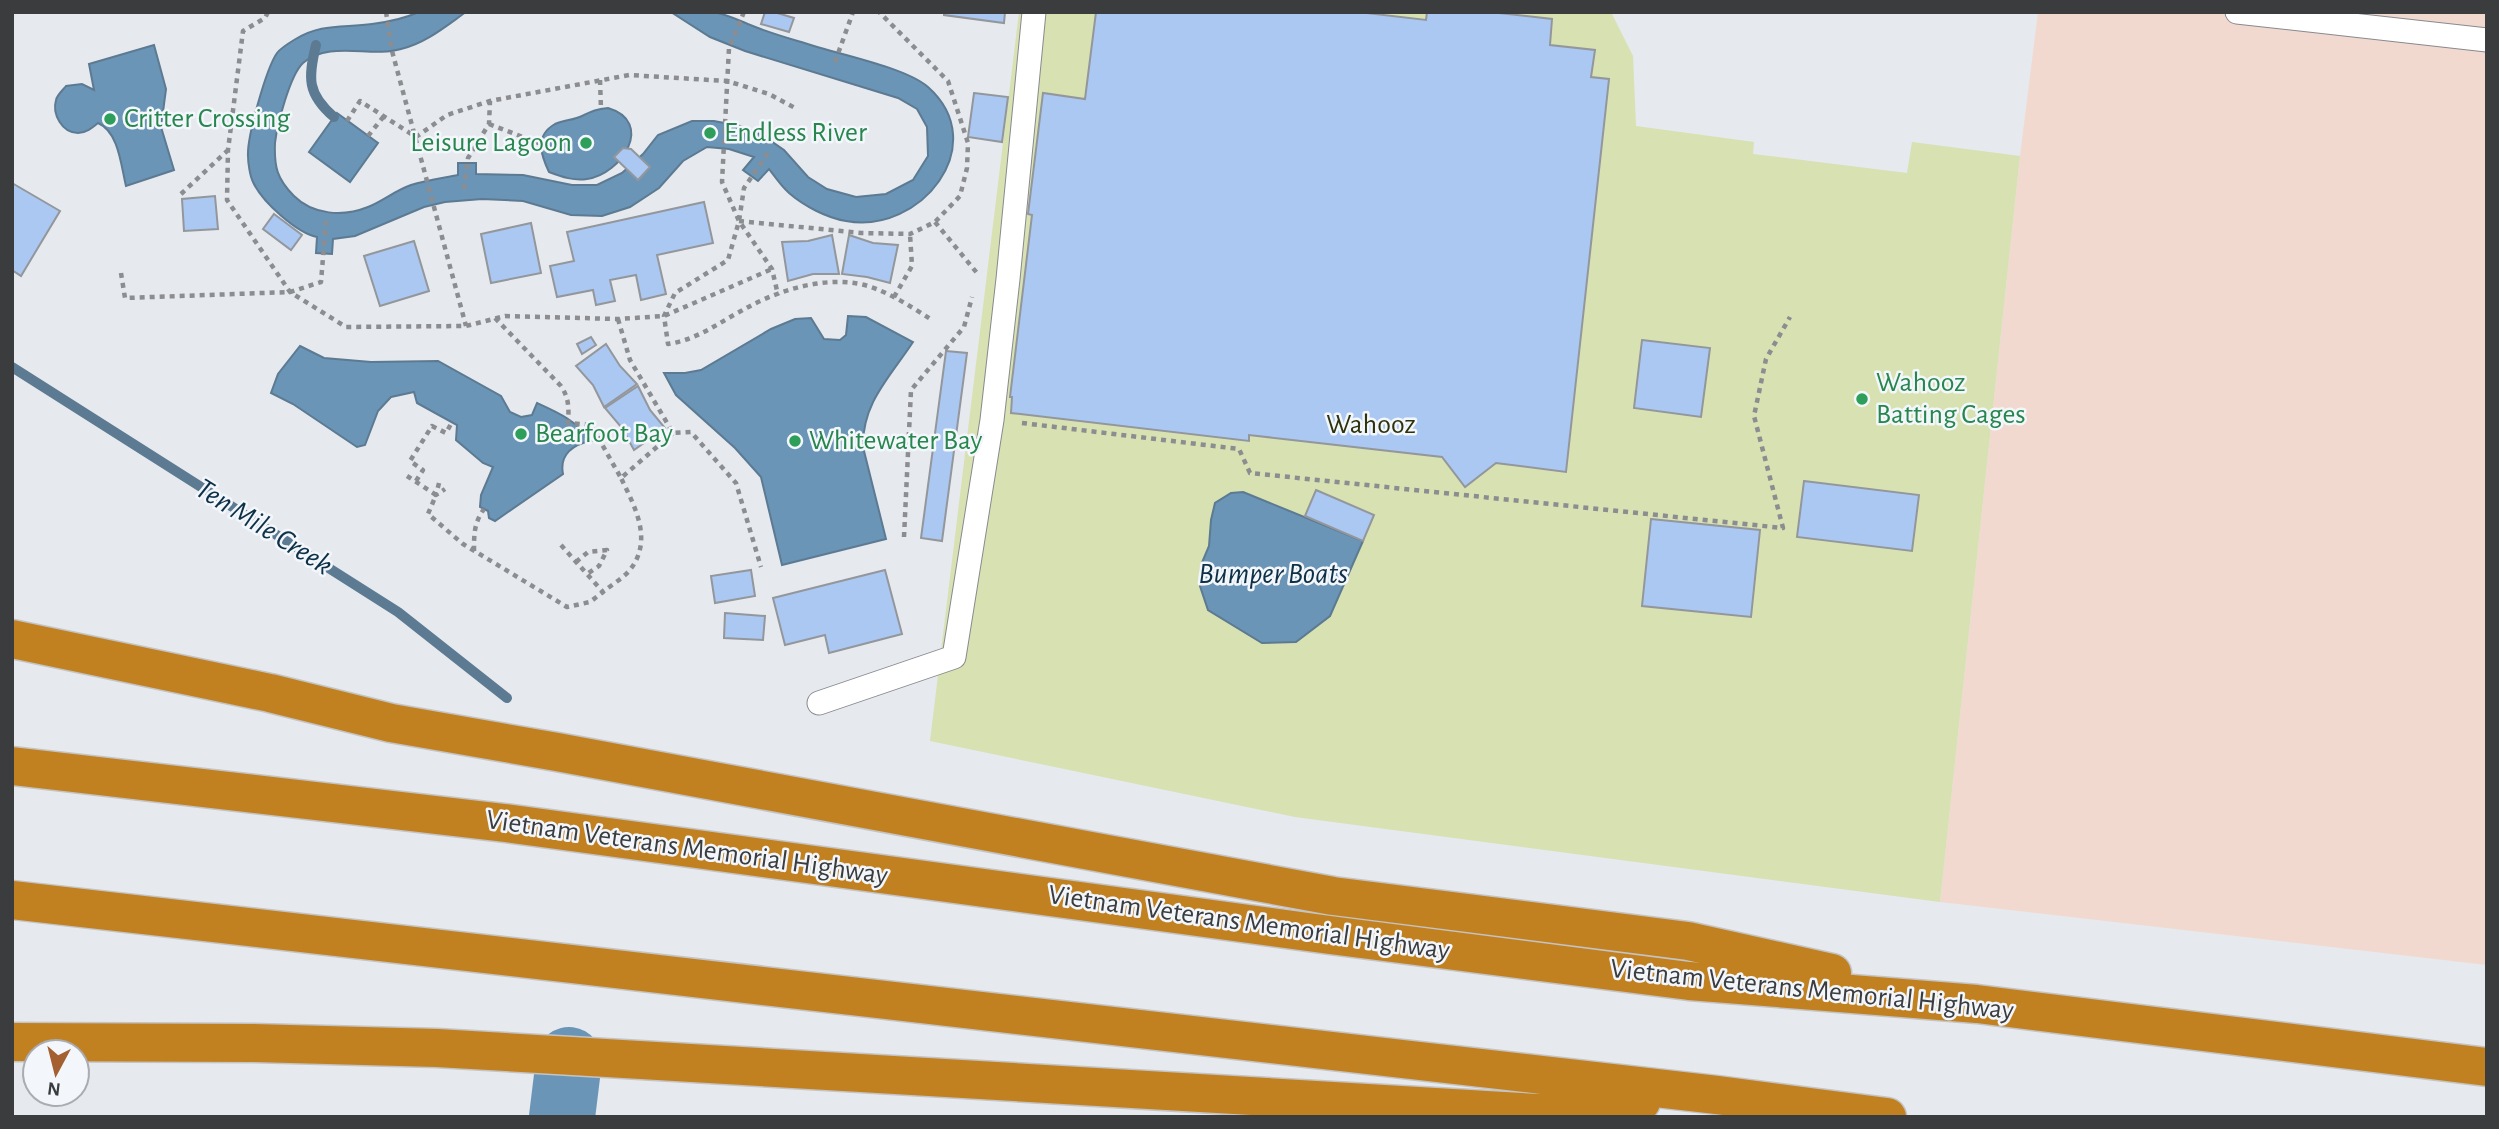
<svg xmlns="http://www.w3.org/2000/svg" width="2499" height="1129" font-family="'Alegreya Sans',sans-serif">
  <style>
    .commercial { fill: #f2d9d0 }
    .green { fill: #d7e1b1 }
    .water { fill: #6b95b6; stroke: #5c7a92; stroke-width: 2 }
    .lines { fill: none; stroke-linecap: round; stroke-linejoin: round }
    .stream { stroke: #5c7a92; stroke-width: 10 }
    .river { stroke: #6b95b6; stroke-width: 66 }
    .building { fill: #aac8f2; stroke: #93979c; stroke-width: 2 }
    .service-casing { stroke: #878a8f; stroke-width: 25 }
    .motorway-casing { stroke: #c4c4c5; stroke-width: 41 }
    .path { stroke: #8b8d90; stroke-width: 4.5; stroke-dasharray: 5 5; stroke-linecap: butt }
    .service { stroke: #fff; stroke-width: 23 }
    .motorway { stroke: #c28120; stroke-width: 38 }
    .leisure-dot { fill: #2e9e5b; stroke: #f3f7fc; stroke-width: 2.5 }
    .labels { text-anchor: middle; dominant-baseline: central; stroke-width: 5; stroke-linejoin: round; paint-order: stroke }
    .leisure-label { font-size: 28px; fill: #27864d; stroke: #f3f7fc; text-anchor: start }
    .park-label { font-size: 28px; fill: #2c320b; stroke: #f3f7fc }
    .street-label { font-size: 28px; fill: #3a3c3e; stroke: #f3f7fc }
    .water-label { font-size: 30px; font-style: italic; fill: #0e3148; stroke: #f3f7fc }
  </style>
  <rect width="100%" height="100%" fill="#e6e9ee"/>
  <!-- commercial -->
  <path class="commercial" d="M2038,12h449v953l-547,-63 80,-746z"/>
  <!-- green -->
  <path class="green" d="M1019,12h590l3,2 21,42 3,70 118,16 -1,12 154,19 5,-31 108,14 -80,746 -645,-85 -365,-76z"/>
  <!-- water -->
  <g class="water">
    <path d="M419,12h47c-20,14 -40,31 -65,37 -31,9 -71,-9 -98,14 -13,12 -26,62 -28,80 -1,24 2,36 19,53 19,19 49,21 74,11 15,-6 28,-17 43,-22 15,-5 32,-7 47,-10v-12h18v11l47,1 49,10h25l25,-12 21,-19 15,-19 34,-14h22l26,5 22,9 22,15 24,27 19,12 29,8 30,-3 27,-14 15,-24 -1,-29 -10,-18 -19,-11 -153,-47 -35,-14 -39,-25c14,0 29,-1 42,0 15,2 31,11 45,16 18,7 37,12 56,18 29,9 92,22 114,41 65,58 -8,148 -82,134 -19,-3 -42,-15 -57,-28 -7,-6 -14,-16 -20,-24l-11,12 -15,-11 11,-13 -25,-8 -22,-2 -24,14 -24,27 -29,19 -28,9 -31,-1 -48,-14 -41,-2 -37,3 -21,5 -69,29 -22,3 -1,15 -16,-1 1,-16c-20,-4 -55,-35 -64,-55 -3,-6 -5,-19 -5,-26 -1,-19 18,-87 29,-103 4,-5 12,-10 17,-13 27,-17 49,-12 78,-16 17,-2 31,-5 47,-12z"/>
    <path d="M154,45l12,44 -5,38 13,43 -48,16c-5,-20 -7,-54 -28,-63 -6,5 -12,10 -20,10 -16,0 -26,-19 -22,-33 1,-5 7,-10 10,-14l16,-2 12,6 -5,-26z"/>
    <path d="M608,108c47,14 14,66 -21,71 -13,2 -25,-2 -38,-7 -8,-17 -15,-36 6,-48 9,-4 19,-4 27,-8 10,-5 15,-7 26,-8z"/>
    <path d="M337,113l41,30 -28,39 -41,-30z"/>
    <path d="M848,316l18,1 47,25c-23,35 -51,61 -50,105l23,92 -104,26 -21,-88 -26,-29 -59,-53 -12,-22h21l16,-3 70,-41 24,-10 16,-1 13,21 16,1 6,-5z"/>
    <path d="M300,346l24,12 47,4 67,-1 63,35 9,16 11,5 11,-2 5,-12c22,10 40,18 54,38 -17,3 -32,13 -28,33l-68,47 -6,-3 -1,-7 -8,-4 1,-12 12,-28 -10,-4 -27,-23 1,-15 -40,-22 -3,-11 -23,5 -13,14 -13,34 -8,2 -64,-43 -22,-11 7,-19z"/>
    <path d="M1243,492l120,49 -33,75 -34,26 -34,1 -54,-33 -8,-24 1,-21 8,-19 2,-26 4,-17 16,-10z"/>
  </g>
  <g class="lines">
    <!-- stream -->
    <g class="stream">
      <path d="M316,45c-8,33 -9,49 18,72"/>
      <path d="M12,367l386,245 109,86"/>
    </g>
    <!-- river -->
    <path class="river" d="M562,1117l7,-57"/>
  </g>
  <!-- building -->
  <g class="building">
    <path d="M765,12h9l20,6 -5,14 -28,-8z"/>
    <path d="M944,12h61l-1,11 -60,-8z"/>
    <path d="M1096,12h262l68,8 1,-8h63l62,7 -2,26 45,5 -4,27 18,2 -43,393 -70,-9 -31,24 -23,-30 -193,-22v6l-238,-28 1,-16h-2l22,-182 -4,-1 15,-121 42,6z"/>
    <path d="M974,93l34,4 -6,45 -34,-5z"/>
    <path d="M623,148l8,1 19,18 -12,13 -24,-23z"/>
    <path d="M12,183l48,28 -39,65 -9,-6z"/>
    <path d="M215,196l3,33 -34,2 -2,-32z"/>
    <path d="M704,202l9,41 -56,12 9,39 -25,6 -5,-25 -26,5 5,21 -19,4 -3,-15 -36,7 -7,-31 24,-5 -7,-29z"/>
    <path d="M274,214l28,21 -11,15 -28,-21z"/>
    <path d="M531,223l10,50 -50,10 -10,-49z"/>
    <path d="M832,235l7,39h-26l-25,7 -6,-39 26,-1z"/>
    <path d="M849,235l24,8 25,2 -8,38 -23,-6 -25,-3z"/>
    <path d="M414,241l15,50 -49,15 -16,-50z"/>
    <path d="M591,337l5,8 -14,9 -5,-10z"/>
    <path d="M1642,340l68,8 -9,69 -67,-9z"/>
    <path d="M606,344l14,22 17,18 -33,23 -11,-22 -17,-19z"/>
    <path d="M946,351l21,2 -25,188 -21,-3z"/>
    <path d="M638,386l12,24 15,18 -31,22 -12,-22 -17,-20z"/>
    <path d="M1804,481l115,14 -7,56 -115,-14z"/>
    <path d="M1316,490l58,25 -11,26 -58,-25z"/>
    <path d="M1651,519l109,11 -9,87 -109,-11z"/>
    <path d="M751,570l4,26 -40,7 -4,-27z"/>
    <path d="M885,570l17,64 -73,19 -4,-18 -40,10 -12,-47z"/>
    <path d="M725,613l40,3 -2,24 -39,-2z"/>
  </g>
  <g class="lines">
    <defs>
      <g id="service">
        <path d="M2237,12l250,28"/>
        <path d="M819,703l135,-46 38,-237 16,-141 26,-267"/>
      </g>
      <g id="motorway">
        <path d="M12,639l258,54 121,30 166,29 776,144 355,45 144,32"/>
        <path d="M12,766l493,57 825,112 359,46 288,23 510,63"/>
        <path d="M12,900l1705,195 170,22"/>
        <path d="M12,1042l241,1 184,5 1100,65 104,-11"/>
      </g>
    </defs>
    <!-- service casing -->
    <use href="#service" class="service-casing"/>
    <!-- motorway casing -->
    <use href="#motorway" class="motorway-casing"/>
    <!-- path -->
    <g class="path">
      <path d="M268,12l-3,6 -22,13 -15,119 -1,50 63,92 56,35 120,-1 39,-10 113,3 46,-3 108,-47"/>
      <path d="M386,12l6,39 74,275"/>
      <path d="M744,12l-15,36 -7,134 17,39 33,48 6,26"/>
      <path d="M835,62l18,-50"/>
      <path d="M600,80l1,29"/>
      <path d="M347,121l13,-20 56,36 31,-22 43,-14 139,-26 98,6 42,13 28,15"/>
      <path d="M489,124l52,20"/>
      <path d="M368,136l16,-20"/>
      <path d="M768,153l-24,35 -5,33 -11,39 -53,33 -11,23 4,28c28,-4 49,-20 73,-33 33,-19 75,-33 113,-28 26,3 56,23 78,37"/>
      <path d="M464,189l4,-31 21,-34 1,-23"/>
      <path d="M181,194l46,-43"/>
      <path d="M739,221l122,12 49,1 25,-12 25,-26 7,-28 1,-25 -20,-62 -69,-69"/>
      <path d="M935,222l42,51"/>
      <path d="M121,273l4,25 165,-6 31,-10 5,-61"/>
      <path d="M894,297l18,-31 -2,-32"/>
      <path d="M495,318l66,68c8,12 8,22 7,37l23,2 30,53 52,-45"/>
      <path d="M618,319l12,41 43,73 18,-1 45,51 25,84"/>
      <path d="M1022,423l217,26 11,24 533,55 -29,-112 12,-57 24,-42"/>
      <path d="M407,476l29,19 -8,19 35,30 104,63 23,-5 13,-10"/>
      <path d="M416,481l7,-11 -13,-9 22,-35 14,7 6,-11"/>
      <path d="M439,483l-3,12 9,-6"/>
      <path d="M904,537l7,-147 53,-63 8,-30"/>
      <path d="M561,545l42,47c8,-7 19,-13 26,-21 25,-30 6,-64 -8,-93"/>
      <path d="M474,551c0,-17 0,-28 10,-42"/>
      <path d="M576,562l12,-10 19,-2 -8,16 -12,8"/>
    </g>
    <!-- service -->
    <use href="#service" class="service"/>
    <!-- motorway -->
    <use href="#motorway" class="motorway"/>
  </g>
  <!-- markers -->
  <g class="leisure-dot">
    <circle cx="110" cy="119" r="7"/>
    <circle cx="710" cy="133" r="7"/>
    <circle cx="586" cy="143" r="7"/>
    <circle cx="1862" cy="399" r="7"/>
    <circle cx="521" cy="434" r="7"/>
    <circle cx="795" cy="441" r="7"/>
  </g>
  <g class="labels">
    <!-- leisure labels -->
    <g class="leisure-label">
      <text x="124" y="119">Critter Crossing</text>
      <text x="724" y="133">Endless River</text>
      <text x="572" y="143" text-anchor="end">Leisure Lagoon</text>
      <text x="1876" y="383">Wahooz<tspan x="1876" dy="32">Batting Cages</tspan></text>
      <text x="535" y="434">Bearfoot Bay</text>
      <text x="809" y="441">Whitewater Bay</text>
    </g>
    <!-- park labels -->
    <g class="park-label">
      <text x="1371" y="425">Wahooz</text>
    </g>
    <!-- street labels -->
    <g class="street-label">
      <text transform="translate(687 848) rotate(8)">Vietnam Veterans Memorial Highway</text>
      <text transform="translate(1249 923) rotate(8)">Vietnam Veterans Memorial Highway</text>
      <text transform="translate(1812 990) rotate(6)">Vietnam Veterans Memorial Highway</text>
    </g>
    <!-- water labels -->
    <g class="water-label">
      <text transform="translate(264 527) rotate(32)">Ten Mile Creek</text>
      <text x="1273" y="574">Bumper Boats</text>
    </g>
  </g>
  <!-- border -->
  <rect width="2499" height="1129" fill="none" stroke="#3a3c3e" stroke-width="28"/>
  <!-- north arrow -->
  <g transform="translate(56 1073) rotate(187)"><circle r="33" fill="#f3f7fc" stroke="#a9acb0" stroke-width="2"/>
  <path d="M0-5L12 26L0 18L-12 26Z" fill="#a46031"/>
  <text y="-10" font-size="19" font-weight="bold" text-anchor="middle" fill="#3a3c3e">N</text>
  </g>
</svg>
